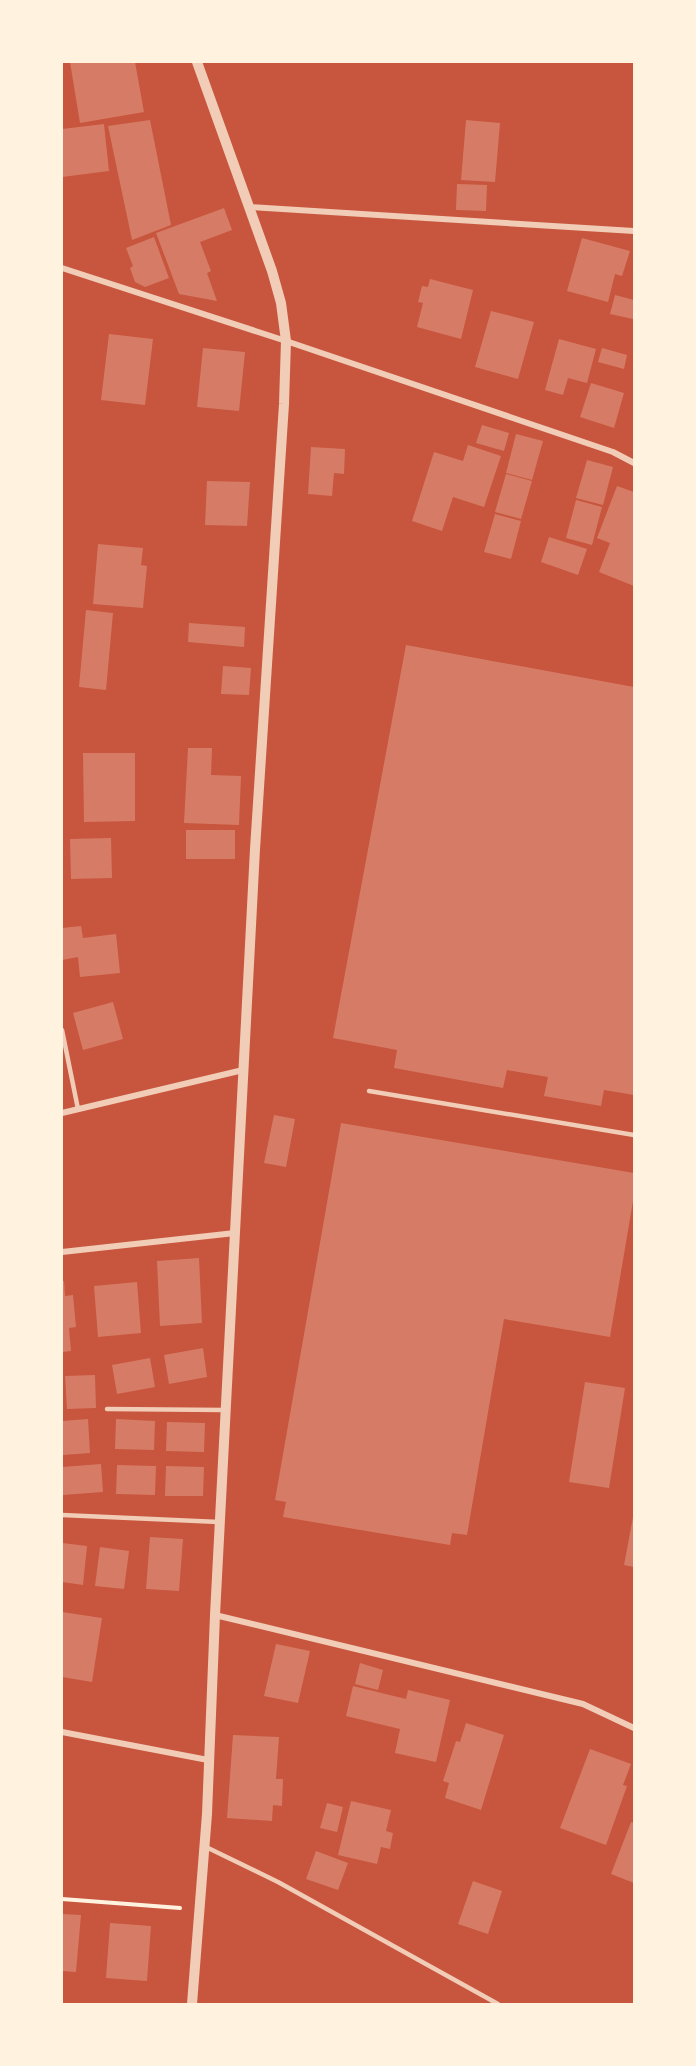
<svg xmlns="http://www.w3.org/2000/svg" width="696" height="2066" font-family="Raleway,sans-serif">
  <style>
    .building { fill: #d67c66 }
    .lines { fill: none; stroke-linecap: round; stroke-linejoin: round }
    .path { stroke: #fff3e0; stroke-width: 4 }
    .service { stroke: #f1ccb7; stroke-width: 4.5 }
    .minor { stroke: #f1ccb7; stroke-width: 6 }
    .tertiary { stroke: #f1ccb7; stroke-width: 10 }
  </style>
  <rect width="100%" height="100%" fill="#c8553d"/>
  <!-- building -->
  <g class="building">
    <path d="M70,62h65l9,50 -64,11z"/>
    <path d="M150,120l21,105 -39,15 -24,-114z"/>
    <path d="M466,120l34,3 -5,59 -34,-2z"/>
    <path d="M104,124l5,47 -47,6v-48z"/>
    <path d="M457,184l30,1 -1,26 -30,-1z"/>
    <path d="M224,208l8,22 -32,12 11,29 -4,2 10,28 -38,-7 -23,-61z"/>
    <path d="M154,237l15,41 -24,9 -10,-5 -5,-14 3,-2 -7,-18z"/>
    <path d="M582,238l48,13 -8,25 -7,-2 -7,28 -41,-11z"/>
    <path d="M430,279l43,11 -12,49 -44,-12 6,-24 -5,-1 4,-16 6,1z"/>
    <path d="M615,295l19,5 -1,19 -23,-5z"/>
    <path d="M491,311l43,11 -16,57 -43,-12z"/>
    <path d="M109,334l44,5 -8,66 -44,-5z"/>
    <path d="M559,339l37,10 -9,34 -19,-5 -5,17 -18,-5z"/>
    <path d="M203,348l42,4 -6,59 -42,-4z"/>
    <path d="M602,348l25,7 -3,14 -26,-7z"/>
    <path d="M591,383l33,10 -10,35 -34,-11z"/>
    <path d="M482,425l27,8 -5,18 -28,-8z"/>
    <path d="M516,434l27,7 -11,39 -26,-7z"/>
    <path d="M468,445l33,11 -17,51 -31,-10 -11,34 -30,-10 22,-69 29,9z"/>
    <path d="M311,447l34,2 -1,25 -10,-1 -2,23 -24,-2z"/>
    <path d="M587,460l26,7 -10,38 -27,-7z"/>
    <path d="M506,474l26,7 -11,38 -26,-7z"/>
    <path d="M207,481l43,1 -3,44 -42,-1z"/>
    <path d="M617,486l17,6v94l-35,-14 11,-29 -13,-5z"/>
    <path d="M576,500l26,7 -10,38 -26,-7z"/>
    <path d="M495,514l26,7 -10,38 -27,-7z"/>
    <path d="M549,537l38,12 -9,26 -37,-13z"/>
    <path d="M98,544l45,4 -2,17 6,1 -4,42 -50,-4z"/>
    <path d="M86,610l27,3 -7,77 -27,-3z"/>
    <path d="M189,623l56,4 -1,20 -56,-5z"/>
    <path d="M406,645l228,42v408l-30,-5 -3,16 -57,-10 4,-19 -41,-7 -4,18 -109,-20 3,-18 -64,-12z"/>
    <path d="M223,666l28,2 -2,27 -28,-1z"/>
    <path d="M188,748h24l-1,27 30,1 -2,49 -55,-2z"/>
    <path d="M83,753h52v68l-51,1z"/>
    <rect x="186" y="830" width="49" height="29"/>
    <path d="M111,838l1,40 -41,1 -1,-40z"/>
    <path d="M81,926l2,12 33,-4 4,39 -40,4 -2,-20 -16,3v-32z"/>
    <path d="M113,1002l10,37 -40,11 -10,-37z"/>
    <path d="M274,1115l21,4 -9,48 -22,-4z"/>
    <path d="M341,1123l293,50v22l-24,142 -106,-18 -37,216 -15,-2 -2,12 -167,-28 3,-15 -11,-2z"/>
    <path d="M199,1258l3,65 -42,3 -3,-65z"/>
    <path d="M62,1281h2l1,15 8,-1 3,32 -7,1 2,23 -9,1z"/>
    <path d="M137,1282l4,51 -43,4 -4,-51z"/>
    <path d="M203,1348l4,29 -38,7 -5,-29z"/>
    <path d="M150,1358l5,29 -38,7 -5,-29z"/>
    <path d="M95,1375l1,33 -29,1 -2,-33z"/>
    <path d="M585,1382l40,6 -16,100 -40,-6z"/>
    <path d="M88,1419l2,34 -27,2 -1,-34z"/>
    <path d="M116,1419l39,2 -1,29 -39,-1z"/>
    <path d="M167,1422l38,1 -1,29 -38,-1z"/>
    <path d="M101,1464l2,28 -40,3 -1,-28z"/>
    <path d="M117,1465l39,1 -1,29 -39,-1z"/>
    <path d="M166,1466l38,1 -1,29h-38z"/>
    <path d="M633,1517h1v50l-10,-2z"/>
    <path d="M150,1537l33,2 -4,52 -33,-2z"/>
    <path d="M62,1543l25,3 -4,39 -21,-3z"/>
    <path d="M100,1547l29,4 -5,38 -29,-3z"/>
    <path d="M62,1612l40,6 -10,64 -30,-5z"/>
    <path d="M276,1644l34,7 -12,52 -34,-7z"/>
    <path d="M360,1663l23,7 -5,20 -23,-6z"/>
    <path d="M353,1686l53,13 2,-9 42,10 -14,62 -41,-9 5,-24 -54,-13z"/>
    <path d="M466,1723l38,12 -23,75 -36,-12 4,-15 -6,-2 13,-40 4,1z"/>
    <path d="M233,1735l46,2 -3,42h7l-1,27 -9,-1 -1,16 -45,-3z"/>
    <path d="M590,1749l41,15 -8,21 4,1 -21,59 -46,-17z"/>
    <path d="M351,1801l40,9 -5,21 7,2 -3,16 -9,-2 -4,17 -39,-9z"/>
    <path d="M327,1803l16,4 -6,25 -17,-4z"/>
    <path d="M631,1822l3,1v60l-23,-9z"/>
    <path d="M316,1851l32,12 -10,27 -32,-11z"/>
    <path d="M473,1881l29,10 -14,43 -30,-10z"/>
    <path d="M62,1914l19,1 -5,57 -14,-1z"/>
    <path d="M110,1923l41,3 -4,55 -41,-3z"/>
  </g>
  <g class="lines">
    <!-- path -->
    <path class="path" d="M62,1899l118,9"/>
    <!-- service -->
    <g class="service">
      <path d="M62,1030l16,79"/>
      <path d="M369,1091l265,44"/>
      <path d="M107,1409l117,1"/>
      <path d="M62,1515l157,7"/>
      <path d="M206,1847l72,35 220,122"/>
    </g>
    <!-- minor -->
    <g class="minor">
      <path d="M249,207l385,24"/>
      <path d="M62,268l224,73 327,111 21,11"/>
      <path d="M62,1113l181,-43"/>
      <path d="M62,1252l173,-19"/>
      <path d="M215,1615l368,89 51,24"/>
      <path d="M62,1732l146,28"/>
    </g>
    <!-- tertiary -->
    <path class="tertiary" d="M192,2004l15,-190 8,-199 40,-766 29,-445 2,-63 -5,-38 -9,-32 -75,-209"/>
  </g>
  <!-- border -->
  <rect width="696" height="2066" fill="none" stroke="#fff3e0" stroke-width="126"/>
</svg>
